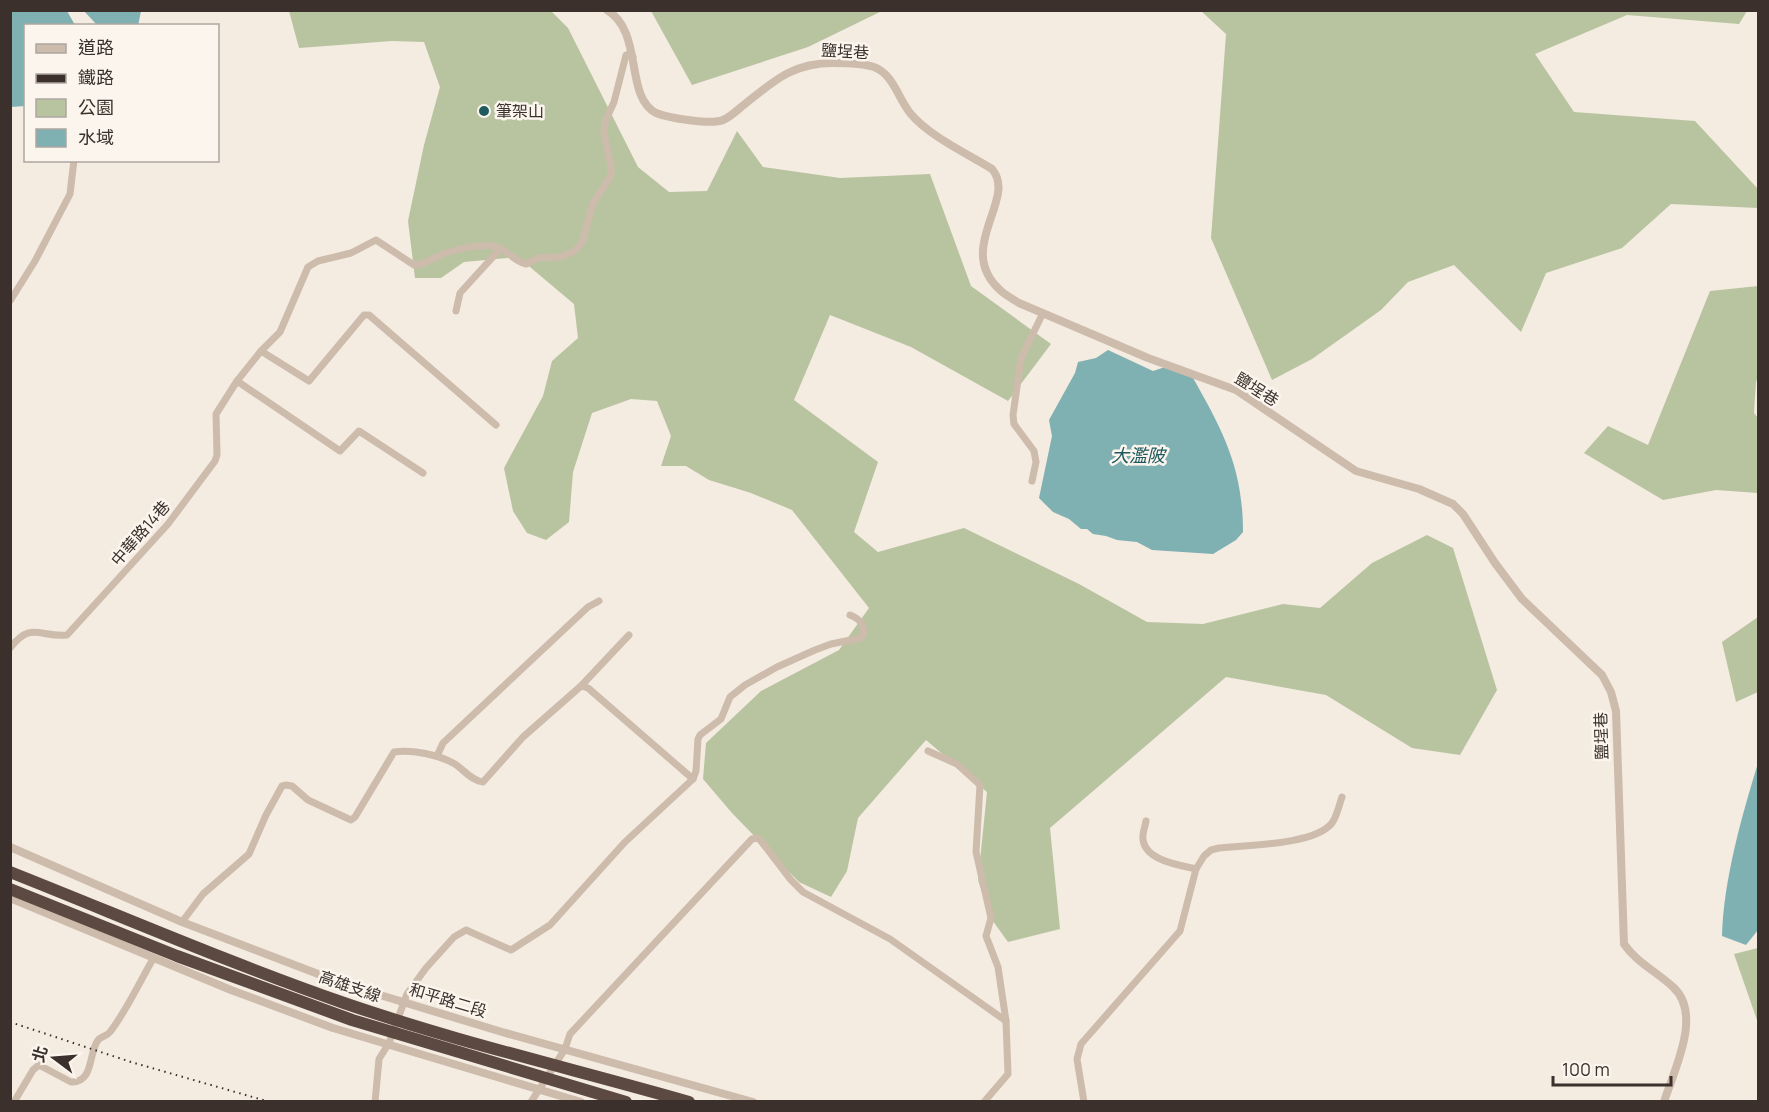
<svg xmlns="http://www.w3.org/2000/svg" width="1769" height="1112" font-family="Manrope,'Noto Sans TC',sans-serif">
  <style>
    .green { fill: #b8c4a0 }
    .water { fill: #7fb0b2 }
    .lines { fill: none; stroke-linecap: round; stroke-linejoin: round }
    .minor { stroke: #cdbbac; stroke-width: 7 }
    .tertiary { stroke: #cdbbac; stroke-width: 8 }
    .motorway { stroke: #5c4a42; stroke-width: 12 }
    .rail { stroke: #3b302b; stroke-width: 2; stroke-dasharray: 1.5 4.5; stroke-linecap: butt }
    .poi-dot { fill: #1f5a5e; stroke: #fbf5ee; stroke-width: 2 }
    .labels { text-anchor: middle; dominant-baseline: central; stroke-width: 5; stroke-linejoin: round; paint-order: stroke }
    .street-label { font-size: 16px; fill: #3b302b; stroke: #fbf5ee }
    .poi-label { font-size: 16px; fill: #3b302b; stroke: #fbf5ee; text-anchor: start }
    .water-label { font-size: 18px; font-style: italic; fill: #1f5a5e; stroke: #fbf5ee }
  </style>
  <rect width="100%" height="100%" fill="#f4ebe1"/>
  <!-- green -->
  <g class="green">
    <path d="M289,11h262l17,17 70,139 31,25 38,-1 30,-60 26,36 77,11 90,-4 41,112 80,58 -43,57 -97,-54 -81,-32 -36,85 84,62 -24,70 24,20 86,-24 115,56 68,38 56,2 80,-20 37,4 52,-45 55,-28 26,13 44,142 -37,65 -48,-7 -86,-53 -100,-18 -176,151 10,101 -52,13 -18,-25 -12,-37 9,-88 -61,-52 -68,78 -11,53 -16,26 -32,-15 -67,-69 -29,-34 3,-36 55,-52 78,-41 30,-42 -77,-98 -41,-17 -42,-13 -23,-14h-25l10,-30 -14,-35 -26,-2 -39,14 -19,59 -4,50 -23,18 -19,-7 -14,-22 -9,-43 39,-72 9,-35 26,-23 -4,-34 -56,-47 -54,5 -23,16h-26l-7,-57 16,-76 16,-58 -16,-45 -32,-1 -93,7z"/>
    <path d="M651,11h231l-74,36 -116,38z"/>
    <path d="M1201,11h546l-8,13 -112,-9 -92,39 39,58 121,9 63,68v19l-87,-4 -49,44 -76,25 -25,59 -67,-67 -46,17 -27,28 -69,49 -40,21 -61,-142 15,-204z"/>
    <path d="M1758,286v91l-2,5 -2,31 4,5v75l-42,-3 -53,10 -79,-47 24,-27 40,19 62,-154z"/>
    <path d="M1758,617v75l-22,10 -14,-60z"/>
    <path d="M1758,948v75l-24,-69z"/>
  </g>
  <!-- water -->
  <g class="water">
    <path d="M11,10l56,1 8,14 -49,1 -1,80 -14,1z"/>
    <path d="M84,11h57l-3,15 -41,-1z"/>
    <path d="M1108,350l45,21 12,-4 28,11c30,53 50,90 50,154l-7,8 -23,14 -61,-4 -15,-8 -20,-2 -11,-4 -13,-2 -6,-5h-6l-12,-10 -16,-7 -14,-14 13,-62 -3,-16 26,-47 3,-11 18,-4z"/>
    <path d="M1758,763v167l-12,15 -24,-9c1,-54 20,-121 36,-173z"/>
  </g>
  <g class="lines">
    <!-- minor -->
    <g class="minor">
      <path d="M10,301l25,-40 35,-67 4,-34"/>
      <path d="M456,311l4,-18 41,-45"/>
      <path d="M261,351l48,30 55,-66h5l127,110"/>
      <path d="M237,381l103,70 19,-20 64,42"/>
      <path d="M1032,481l4,-19 -2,-11 -20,-27 -1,-9 8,-57 22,-45"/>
      <path d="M10,648c22,-28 30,-10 57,-13l101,-111 47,-63 2,-6 -1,-41 21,-33 24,-30 19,-19 28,-65 10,-6 33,-8 25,-13 38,25c11,0 20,-8 31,-12 13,-4 34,-9 48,-7 13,2 20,15 33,18l12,-6 22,-1 13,-5 5,-4 5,-8 10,-37 18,-27v-10l-7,-32 1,-12 9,-20 12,-47 3,-1 4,3"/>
      <path d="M581,686l7,2 105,91"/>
      <path d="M928,751l29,13 23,21 -4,67 15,66 -5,18 12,31 8,54 2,53 -24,28"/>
      <path d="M437,756l6,-13 145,-136 11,-6"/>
      <path d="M1146,821c-1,6 -4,13 -3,19 3,21 37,25 53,29"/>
      <path d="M182,922l21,-28 46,-40 17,-39 16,-29 4,-1 6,1 16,14 43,20 4,-3 39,-65c18,-3 45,3 61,12 9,6 17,17 28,18l40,-45 58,-51 48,-51"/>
      <path d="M14,1102l19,-32 6,-5 32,17c24,1 17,-32 28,-43 3,-3 8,-3 11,-7 17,-22 29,-49 43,-73"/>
      <path d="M375,1102l4,-43 10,-16 18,-49 19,-26 28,-31 12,-7 45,20 39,-25 75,-83 68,-63 3,-8 2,-32 2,-4 21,-16 9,-22 15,-12 32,-18 38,-17 16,-6 30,-6c7,-11 -1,-19 -11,-23"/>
      <path d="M531,1102l34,-53 5,-15 182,-195 6,-1 3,3 30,39 12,12 87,47 116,82"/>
      <path d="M1084,1102l-7,-43 4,-15 99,-113 16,-62 8,-13 7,-6 8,-2c28,-3 96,-3 113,-25 5,-7 7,-18 10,-26"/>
    </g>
    <!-- tertiary -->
    <g class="tertiary">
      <path d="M607,10c37,22 17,86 49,103 12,5 56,12 67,7 9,-4 15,-11 22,-16 30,-24 48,-41 88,-41 13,0 29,0 41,4 19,7 24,31 36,46 19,23 56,40 82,56 26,30 -38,79 8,121 5,5 13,9 19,13l129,55 88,32 120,81 63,18 34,15 10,10 32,49 27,36 80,76 9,17 5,19 8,233c12,18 33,28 49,43 30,27 1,83 -9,115"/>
      <path d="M10,847l172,75 165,63 155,47 251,70"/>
      <path d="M10,898l221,92 102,38 248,74"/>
    </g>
    <!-- motorway -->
    <g class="motorway">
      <path d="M10,872c111,44 222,92 334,131 113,39 230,66 345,99"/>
      <path d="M10,889l167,67 175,64 274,82"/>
    </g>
    <!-- rail -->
    <path class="rail" d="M10,1022l121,40 139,40"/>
  </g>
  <!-- markers -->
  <circle class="poi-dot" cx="484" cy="111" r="6"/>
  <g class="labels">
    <!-- street labels -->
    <g class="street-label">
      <text transform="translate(845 51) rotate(3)">鹽埕巷</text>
      <text transform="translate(1257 389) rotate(32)">鹽埕巷</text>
      <text transform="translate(140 533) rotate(-49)">中華路14巷</text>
      <text transform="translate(1601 736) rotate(-92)">鹽埕巷</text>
      <text transform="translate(350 986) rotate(19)">高雄支線</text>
      <text transform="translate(448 1000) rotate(17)">和平路二段</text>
    </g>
    <!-- poi labels -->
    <g class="poi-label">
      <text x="496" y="111">筆架山</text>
    </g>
    <!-- water labels -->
    <g class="water-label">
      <text x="1138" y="455">大濫陂</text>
    </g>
  </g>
  <!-- border -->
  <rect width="1769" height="1112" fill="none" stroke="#3b302b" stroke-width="24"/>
  <!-- legend -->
  <rect x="24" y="24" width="195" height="138" fill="#fbf5ee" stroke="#aea6a0" stroke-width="1.5"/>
  <rect x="36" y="44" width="30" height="9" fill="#cdbbac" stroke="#aea6a0" stroke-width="1.5"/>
  <text x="78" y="54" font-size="18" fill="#3b302b">道路</text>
  <rect x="36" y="74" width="30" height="9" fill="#3b302b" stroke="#aea6a0" stroke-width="1.5"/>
  <text x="78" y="84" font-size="18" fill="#3b302b">鐵路</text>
  <rect x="36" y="99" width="30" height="18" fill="#b8c4a0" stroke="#aea6a0" stroke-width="1.5"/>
  <text x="78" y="114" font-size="18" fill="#3b302b">公園</text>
  <rect x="36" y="129" width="30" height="18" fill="#7fb0b2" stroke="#aea6a0" stroke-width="1.5"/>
  <text x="78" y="144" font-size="18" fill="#3b302b">水域</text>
  <!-- north arrow -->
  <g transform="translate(54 1058) rotate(286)" stroke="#fbf5ee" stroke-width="4.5" paint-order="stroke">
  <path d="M0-4.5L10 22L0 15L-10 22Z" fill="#3b302b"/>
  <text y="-9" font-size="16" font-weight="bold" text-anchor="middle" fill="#3b302b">北</text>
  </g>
  <!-- scale -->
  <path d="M1553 1076v9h118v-9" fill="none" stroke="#3b302b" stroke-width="3"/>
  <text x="1562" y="1076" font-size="18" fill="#3b302b" stroke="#fbf5ee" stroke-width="4.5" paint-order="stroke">100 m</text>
</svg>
